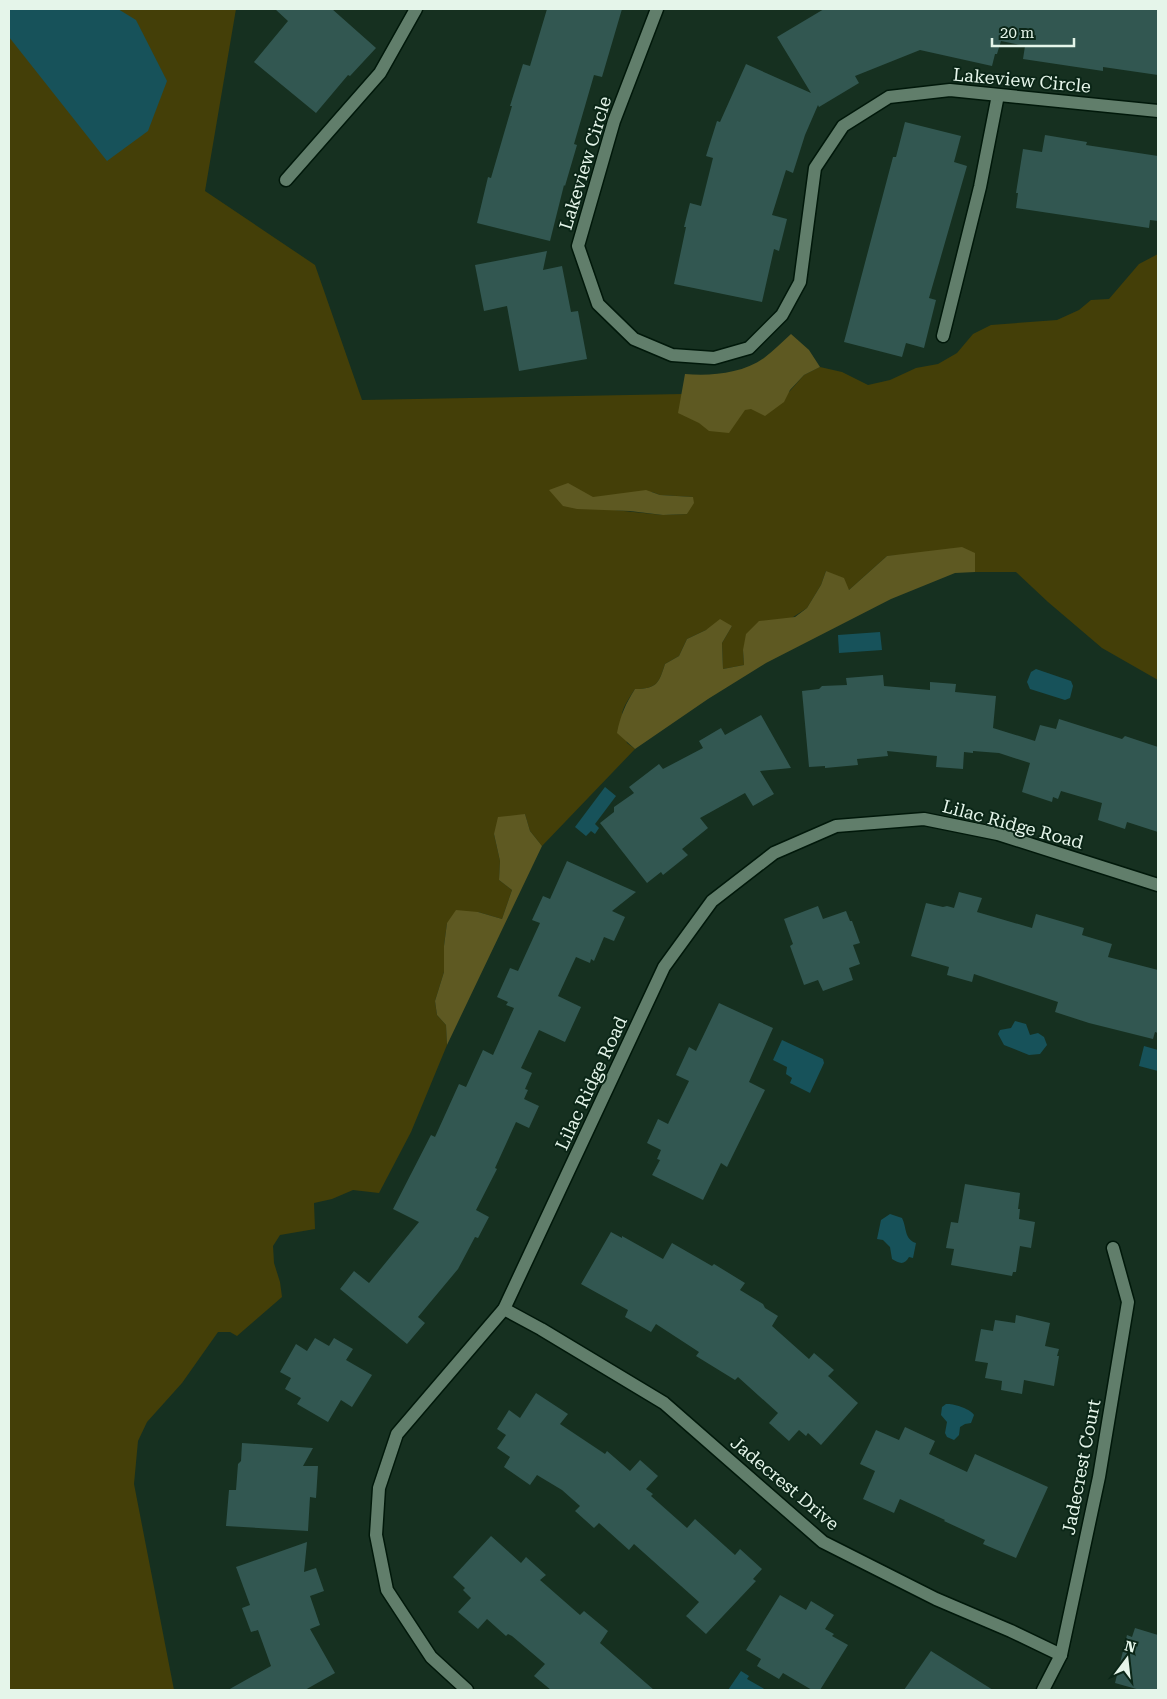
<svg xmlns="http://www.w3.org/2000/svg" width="1167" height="1699" font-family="'Roboto Serif',serif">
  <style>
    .green { fill: #443f08; fill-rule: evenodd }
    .forest { fill: #5e5922 }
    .water { fill: #17525a }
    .building { fill: #325751 }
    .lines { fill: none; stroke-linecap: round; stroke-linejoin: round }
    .lane-casing { stroke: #00180a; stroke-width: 15 }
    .street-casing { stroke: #00180a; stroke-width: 15 }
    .lane { stroke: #617e6b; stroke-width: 12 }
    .street { stroke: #617e6b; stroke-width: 12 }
    .labels { text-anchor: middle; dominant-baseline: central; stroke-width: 4; stroke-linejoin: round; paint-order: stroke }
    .street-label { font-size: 18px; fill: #e5f5ea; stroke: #0b2617 }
  </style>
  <rect width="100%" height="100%" fill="#163020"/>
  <!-- green -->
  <path class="green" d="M9,9h227l-31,182 110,74 47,135 427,-8 15,-17 16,-8 22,5 26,13 22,-5 26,-12 22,-4 19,-11 16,-19 18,-9 66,-5 22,-10 12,-10 18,-1 30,-35 19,-10v426l-56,-32 -54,-46 -32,-30h-41v-19l-88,3 -38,34 -23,-19 -5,14 -14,23 -64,42 1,15 -21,4 -1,-26 10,-17 -26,4 -19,9 -8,17 -14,8c-6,19 -8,25 -30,25 -17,26 -15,25 -8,54l8,6 -93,97 -12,-15 -5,-17 -31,20 6,27 -1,19 13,10 -10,29 -24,-7 -31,11 -3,23v26l-9,29 2,14 9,10 1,20 -36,87 -32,61 -26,-3 -21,9 -18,4 1,26 -35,6 -7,11 1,17 6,19 2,15 -45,39 -7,-4h-12l-36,51 -35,39 -9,19 -4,43 40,206h-165zM652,492l8,3 33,2 -6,17 -24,1 -49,-5z"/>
  <!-- forest -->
  <g class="forest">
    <path d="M791,334l18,16 11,17 -16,8 -14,15 -6,12 -19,14 -14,-7 -6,1 -16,23 -20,-2 -10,-8 -21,-10 7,-39c26,2 56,0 79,-16 9,-7 18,-16 27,-24z"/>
    <path d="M568,483l25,14 53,-7 14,5 33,2 1,6 -7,11 -24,1 -33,-4 -53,-2 -14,-3 -14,-16z"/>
    <path d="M962,547l13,6v19l-20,1 -64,26 -125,64 -58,36 -73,50 -18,-16c3,-17 9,-30 18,-44 22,0 24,-6 30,-25l14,-8 8,-17 19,-9 14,-11 12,7 -10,17 1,26 21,-4 -1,-15 3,-16 13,-13 36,-4 12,-9 14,-23 5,-14 18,7 5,12 38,-34z"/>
    <path d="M525,814l5,17 12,15 -95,199 -1,-20 -9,-10 -2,-14 9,-29v-26l3,-23 9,-13 22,2 24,7 10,-29 -13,-10 1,-19 -6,-27 4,-17z"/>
  </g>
  <!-- water -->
  <g class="water">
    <path d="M9,9h109l18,11 31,61 -19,50 -41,30 -98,-124z"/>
    <path d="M880,632l2,18 -43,3 -1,-18z"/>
    <path d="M1036,669l35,12 2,5 -3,12 -5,2 -35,-11 -3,-7 4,-10z"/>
    <path d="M605,787l11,9 -21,28 4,4 -4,6 -4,-3 -5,5 -11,-9z"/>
    <path d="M1015,1021l11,3 4,11 8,-2 6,4 3,8 -7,9 -11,1 -25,-10 -6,-11 2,-4 11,-2z"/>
    <path d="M782,1040l41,19 1,4 -14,30 -20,-10 2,-5 -6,-4 1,-7 -14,-7z"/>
    <path d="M1144,1046l14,4v21l-19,-5z"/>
    <path d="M890,1214l12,4c5,10 2,21 14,25l-3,15 -4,-1c-5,9 -10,6 -17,2l-2,-12 -7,-7 -6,-1 4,-19z"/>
    <path d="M946,1404c7,-1 25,5 28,11l-3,8 -6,1 -5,3 -1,8 -5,5 -7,-3 -2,-4 2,-11 -6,-7 1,-8z"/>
    <path d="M741,1671l8,5 -2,3 19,11h-38z"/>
  </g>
  <!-- building -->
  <g class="building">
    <path d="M275,9h57l44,39 -26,28 -2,-1 -32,38 -62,-51 34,-41z"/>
    <path d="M547,9h75l-20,68 -8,-2 -20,69 3,1 -12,41 -1,-1 -14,56 -73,-18 11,-46 3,1 21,-72h-2l13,-42 7,2z"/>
    <path d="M824,9h334v66l-55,-8v4l-80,-12 2,-13 -24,-5 -4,13h-2l-3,12 -72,-16 -65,26 4,7 -40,24 -1,-2 -13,30 -12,38 -7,-3 -14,45 15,4 -8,32 -5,-2 -12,53 -88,-18 12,-57h-2l6,-24 11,3 12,-48 -7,-2 11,-35 3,1 26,-58 65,29 -34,-56z"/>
    <path d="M905,122l56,14 -7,26 13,4 -38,132 7,2 -12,48 -18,-5 -4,14 -58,-15 49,-185h3z"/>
    <path d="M1045,135l42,7 -1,3 72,11v65l-8,-1 -1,8 -133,-20 2,-15h-2l7,-44 19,3z"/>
    <path d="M547,251l-4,19 19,-4 9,46 7,-1 9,48 -68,12 -12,-65 -23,5 -9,-46z"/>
    <path d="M883,675l1,11 46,4v-8l26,2 -1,8 41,4 -3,32 42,13 5,-16 16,4 3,-10 63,20 3,-3 33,11v85l-31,-10 -2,7 -27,-9 4,-17 -41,-12 -3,8 -5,-2 -1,5 -30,-10 8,-29 -31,-10 -26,-2v2l-9,-1 -1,17 -27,-2 1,-11 -50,-5 1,5 -31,3 1,6 -33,3v-2l-16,1 -7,-76 17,-2 3,-3 25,-1 -1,-7z"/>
    <path d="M761,715l30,53 -31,3 14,23 -21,12 -8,-13 -45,25 8,10 -26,21 6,6 -25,20 -2,-3 -14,11 -47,-60 14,-11v-5l20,-14 -5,-6 30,-23 4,5 40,-21 -4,-7 22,-13 4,7z"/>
    <path d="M567,861l69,31 -24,19 13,6 -11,24 -10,-4 -10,24 -3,-2 -1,4 -14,-6 -18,39 23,11 -16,35 -26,-12 -18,38 11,5 -7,16 3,1 -4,9 15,7 -10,22 -13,-6 -21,46 2,1 -21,41 13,7 -11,21 -3,-1 -17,32 -40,48 7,6 -18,21 -67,-55 14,-18 15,12 50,-61 -26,-13 38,-74 4,2 24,-53 7,3 17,-37 10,5 21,-47 -8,-3 2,-3 -11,-5 13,-29 8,3 22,-48 -8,-3 11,-24 7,3z"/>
    <path d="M959,892l23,6 -5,14 55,16 4,-14 48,14 -2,7 30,9 -4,13 50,13v63l-3,-1 -2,7 -64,-16 -34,-11 3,-10 -84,-28 -2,8 -25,-7 2,-8 -38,-11 15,-53 17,4 4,-1 7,2z"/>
    <path d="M818,906l5,13 23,-8 4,10h2l8,22 -7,2 7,19 -11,4 4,12 -30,11 -5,-11 -14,5 -14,-39 3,-2 -9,-25z"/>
    <path d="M719,1003l54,25 -24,54 16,8 -38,77 -6,-4 -18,37 -51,-25 8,-15 -3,-1 4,-9 -14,-7 11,-24 10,5 21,-43 -13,-6 13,-28 7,4z"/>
    <path d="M965,1184l55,9 -2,16h2l-1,10 16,3 -4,26 -11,-2 -4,26h-3l-1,4 -61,-11 3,-16 -8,-1 5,-26 7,1z"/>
    <path d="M611,1232l11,6v-2l41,23 9,-16 40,23 2,-2 31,19 -5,7 23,14 2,4 13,8 -6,10 37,33 5,-6 20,17 -6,6 30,27 -37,42 -13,-12 -2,3 -7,-6 -10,11 -20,-18 9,-10 -40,-36 -3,3 -39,-24 3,-4 -43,-28 -5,8 -26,-15 3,-7 -47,-26z"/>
    <path d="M1016,1315l34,8 -5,23 14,3 -2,7h2l-5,30 -30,-6 -2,14 -21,-4 1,-9 -17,-3 3,-15 -13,-2 6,-32 12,2 2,-11 20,3z"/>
    <path d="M315,1338l14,8 5,-8 19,11 -7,11 26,15 -20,32 -11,-7 -13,22 -31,-18 4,-6 -16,-9 6,-11 -11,-6 16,-28 11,7z"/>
    <path d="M536,1393l32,21 -8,10 45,30 2,-3 23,20 10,-11 18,16 -12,13 7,5 -2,2 36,32 8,-9 40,36 5,-6 22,20 -9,10 3,2 -50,53 -20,-18 13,-14 -65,-58 -5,6 -30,-27 -5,5 -19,-17 5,-5 -18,-16 -25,-15 -7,10 -26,-18 6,-10 -13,-9 9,-13 -9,-6 12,-19 11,8z"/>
    <path d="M905,1427l30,14 -6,13 38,18 8,-18 73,33 -32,71 -33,-14 2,-4 -41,-19 1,-1 -45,-21 -6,14 -31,-14 12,-28 -15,-7 16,-34 23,10z"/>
    <path d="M242,1443l71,5 -10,18h15l-2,32 -6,-1 -2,34 -82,-5 3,-36h7l2,-26 3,-3z"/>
    <path d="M491,1536l30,27 5,-6 20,18 -6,5 40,35 4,-4 24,20 -8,12 54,47h-103l-17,-14 11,-12 -33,-28 -4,-2 -2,2 -19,-17 -9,10 -20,-17 13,-14 -8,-8 2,-2 -12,-11z"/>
    <path d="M307,1542l-3,30 12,-4 8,23 -14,5 10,29 -10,4 25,44 -30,17h-77l43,-24 -13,-36 -7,2 -9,-24 8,-3 -14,-38z"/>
    <path d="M780,1595l26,15 5,-9 23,14 -9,14 9,5 -2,2 16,9 -28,45h-8l-29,-17 -4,6 -22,-13 4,-7 -15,-9z"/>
    <path d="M1135,1628l23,7v55h-18l-25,-7 12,-48 5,2z"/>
    <path d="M931,1651l62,39h-89z"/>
  </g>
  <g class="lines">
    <defs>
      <path id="lane" d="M943,336l37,-149 18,-92"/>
      <g id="street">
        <path d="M657,9l-43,112 -36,125 20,58 36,35 38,16 42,3 35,-10 33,-33 18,-33 15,-114 28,-42 46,-29 61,-7 208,21"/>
        <path d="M286,180l94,-107 36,-64"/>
        <path d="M504,1309l37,20 123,74 159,139 113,57 75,32 50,24"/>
        <path d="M467,1690l-36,-33 -44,-67 -11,-55 3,-47 18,-54 107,-125 160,-342 48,-66 62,-48 62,-27 88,-7 74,15 160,51"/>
        <path d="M1043,1690l18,-35 38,-178 29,-175 -15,-54"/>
      </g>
    </defs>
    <!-- lane casing -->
    <use href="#lane" class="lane-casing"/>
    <!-- street casing -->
    <use href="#street" class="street-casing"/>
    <!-- lane -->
    <use href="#lane" class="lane"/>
    <!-- street -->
    <use href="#street" class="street"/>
  </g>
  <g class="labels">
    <!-- street labels -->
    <g class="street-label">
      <text transform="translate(1022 80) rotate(5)">Lakeview Circle</text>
      <text transform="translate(585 163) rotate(-73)">Lakeview Circle</text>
      <text transform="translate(1013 824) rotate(15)">Lilac Ridge Road</text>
      <text transform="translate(591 1083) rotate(-65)">Lilac Ridge Road</text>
      <text transform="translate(1081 1467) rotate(-79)">Jadecrest Court</text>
      <text transform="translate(785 1483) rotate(40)">Jadecrest Drive</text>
    </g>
  </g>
  <!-- border -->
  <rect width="1167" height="1699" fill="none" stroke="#e5f5ea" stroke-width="20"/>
  <!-- north arrow -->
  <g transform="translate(1127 1659) rotate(15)" stroke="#0b2617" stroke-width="4" paint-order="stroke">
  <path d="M0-4L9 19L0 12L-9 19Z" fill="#e5f5ea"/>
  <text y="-8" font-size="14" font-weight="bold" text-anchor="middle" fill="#e5f5ea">N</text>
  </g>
  <!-- scale -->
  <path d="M992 38v8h82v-8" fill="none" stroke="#e5f5ea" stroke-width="2.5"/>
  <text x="1000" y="38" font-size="15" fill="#e5f5ea" stroke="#0b2617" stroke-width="4" paint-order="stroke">20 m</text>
</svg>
